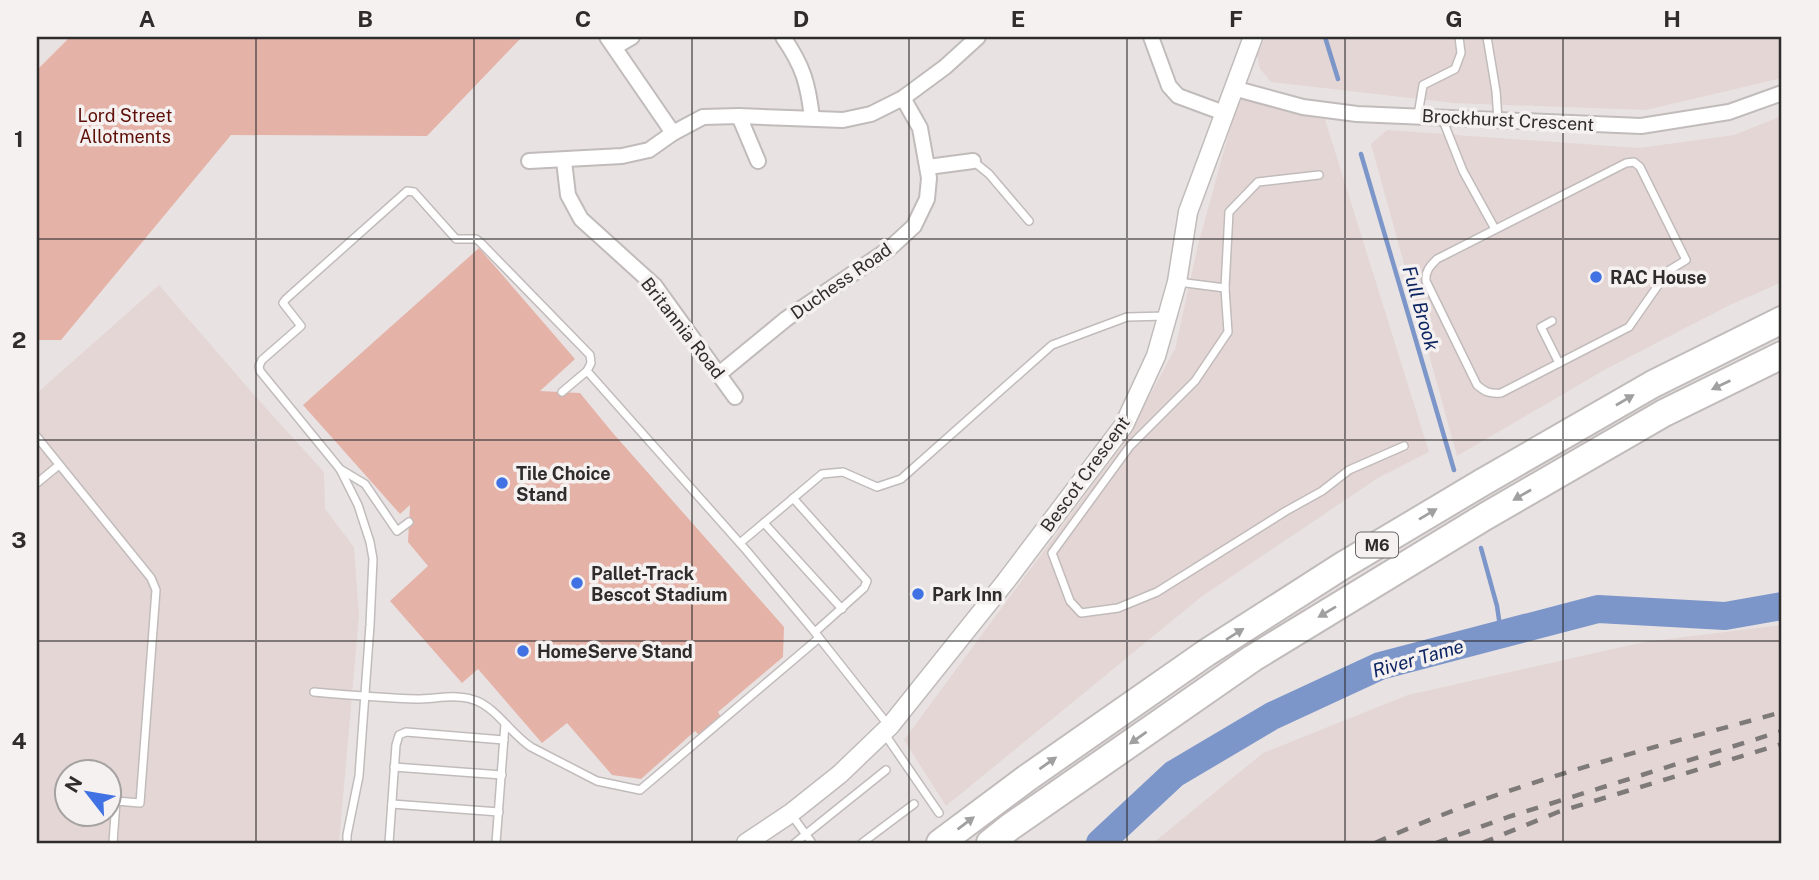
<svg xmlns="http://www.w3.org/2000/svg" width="1819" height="880" font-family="'Public Sans',sans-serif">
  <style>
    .built { fill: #e4d6d4; fill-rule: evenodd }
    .green { fill: #e5b2a8 }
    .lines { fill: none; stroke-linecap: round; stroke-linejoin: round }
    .stream { stroke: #7d96ca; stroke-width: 4.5 }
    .river { stroke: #7d96ca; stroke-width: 28 }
    .service-casing { stroke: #c1bcbb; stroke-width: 10 }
    .minor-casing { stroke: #c1bcbb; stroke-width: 18 }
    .tertiary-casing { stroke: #c1bcbb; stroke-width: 21 }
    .motorway-casing { stroke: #c1bcbb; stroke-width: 30 }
    .service { stroke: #fff; stroke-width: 7 }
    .minor { stroke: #fff; stroke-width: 14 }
    .tertiary { stroke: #fff; stroke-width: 18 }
    .motorway { stroke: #fff; stroke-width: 26 }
    .rail { stroke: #7d7a79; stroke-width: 4.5; stroke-dasharray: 12 12; stroke-linecap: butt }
    .oneway { fill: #a1a0a0 }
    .grid { fill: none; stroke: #2e2c2c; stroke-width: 2; stroke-opacity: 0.55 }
    .poi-dot { fill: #4172e3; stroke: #f5f1f0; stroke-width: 2.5 }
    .labels { text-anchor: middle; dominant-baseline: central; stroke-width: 7; stroke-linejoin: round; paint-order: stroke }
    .shield { fill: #f5f1f0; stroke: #6a6767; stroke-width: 2 }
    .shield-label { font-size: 16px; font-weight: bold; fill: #2e2c2c }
    .park-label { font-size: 18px; fill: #5e0f07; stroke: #f5f1f0 }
    .street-label { font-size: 18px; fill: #2e2c2c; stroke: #f5f1f0 }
    .poi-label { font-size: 18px; font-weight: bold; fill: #2e2c2c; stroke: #f5f1f0; text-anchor: start }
    .water-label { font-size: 19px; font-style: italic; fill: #0d2562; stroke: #f5f1f0 }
    .neatline { fill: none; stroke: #2e2c2c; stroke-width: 2.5 }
    .grid-label { font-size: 23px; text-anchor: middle; font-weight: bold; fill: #2e2c2c }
  </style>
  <rect width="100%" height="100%" fill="#e8e3e2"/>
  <!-- built -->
  <g class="built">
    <path d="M1265,37h517v41l-136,32 -192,-7 -183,-21 -11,-13 -3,-14z"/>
    <path d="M1239,96l84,17 106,339 -51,26 -177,119 -255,209 -42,-66 221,-299 50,-92 23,-104z"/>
    <path d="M1782,116v166l-52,23 -124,64 -149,87 -86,-312 16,-14 252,18 95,-13z"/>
    <path d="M159,285l96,111 69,76 1,37 29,38 5,69 -20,227h-302v-450zM66,772h42v42h-42z"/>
    <path d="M1782,625v218h-629l110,-90 145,-58 236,-53z"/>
  </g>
  <!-- green -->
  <g class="green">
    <path d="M70,37h452l-95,99 -196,-1 -170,205h-24v-270z"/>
    <path d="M479,248l96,111 -35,32 40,2 32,39 172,195 -1,30 -65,55 4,6 -21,19 -6,-6 -54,48 -29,-4 -45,-52 -25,20 -64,-74 -16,14 -72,-82 38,-35 -20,-24 2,-37 -10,9 -97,-109z"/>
  </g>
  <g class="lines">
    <!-- stream -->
    <g class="stream">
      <path d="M1325,37l13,42"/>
      <path d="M1361,154l93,316"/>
      <path d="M1481,548l16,58 4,27"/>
    </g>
    <!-- river -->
    <path class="river" d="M1100,843l74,-69 98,-58 108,-50 218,-57 127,7 57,-10"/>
    <defs>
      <g id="service">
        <path d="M1487,37l9,54 2,29"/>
        <path d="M1418,115l5,-30 32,-16 6,-16 -2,-16"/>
        <path d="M1442,118l21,53 32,58"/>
        <path d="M973,161l16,13 40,47"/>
        <path d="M1634,162l6,5 46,93 -18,11 -39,56 -128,66c-11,1 -16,-1 -24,-8l-51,-104c-1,-10 4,-15 11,-22l189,-96z"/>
        <path d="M1178,282l47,6 4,-76 29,-30 61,-7"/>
        <path d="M1225,288l3,44 -33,49 -65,65 -78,107 18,48 11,12 37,-5 39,-16 129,-81 36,-20 27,-21 55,-24"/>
        <path d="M1552,321l-11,6 18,36"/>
        <path d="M562,392l25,-21 159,179 67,80 76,96"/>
        <path d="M37,437l114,141 5,12 -16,213 -24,-2 -3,42"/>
        <path d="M340,469l25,15 32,47 12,-9"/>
        <path d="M37,483l22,-18"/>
        <path d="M793,498l74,83 -3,7 -49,44"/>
        <path d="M764,523l78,86"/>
        <path d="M740,543l82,-69 21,-2 34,15 24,-8 151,-134 75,-28 40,-1"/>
        <path d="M314,692c34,3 69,6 103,7 19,0 42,-6 60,2 21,9 34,33 54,46l66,34 43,9 179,-152"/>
        <path d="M884,733l55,80"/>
        <path d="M394,767l108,8"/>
        <path d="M392,804l107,8"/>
        <path d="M791,814l21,29"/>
        <path d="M347,843v-8l12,-59 11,-151 3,-66 -3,-17 -12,-37 -18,-36 -80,-98 -1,-5 3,-6 39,-34 -18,-23 3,-4 121,-108 7,1 42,47h20l4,3 110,113 1,8 -4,8"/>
        <path d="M389,843l7,-98 3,-10 7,-3 98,8"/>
        <path d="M496,843l9,-119"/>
        <path d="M795,843l91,-73"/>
        <path d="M862,843l52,-39"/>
      </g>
      <g id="minor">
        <path d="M607,37l66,96"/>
        <path d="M783,37c20,29 25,46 29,81"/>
        <path d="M1151,37l18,49 9,10 46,17"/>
        <path d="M615,47l17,-10"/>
        <path d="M1233,88l70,19 54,7 284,12 88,-14 53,-19"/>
        <path d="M739,116l19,45"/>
        <path d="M529,161l93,-5 27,-6 24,-17 30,-16 36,-1 104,4 28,-6 32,-16 42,-31 33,-30"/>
        <path d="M564,161l4,34 13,24 74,67 80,111"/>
        <path d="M928,167l45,-6"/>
        <path d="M719,374l67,-55 103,-70 25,-23 13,-27 2,-21 -9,-50 -17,-30"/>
      </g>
      <path id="tertiary" d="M746,843l45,-30 49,-39 50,-48 116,-145 118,-156 32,-69 21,-74 11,-70 65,-175"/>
      <g id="motorway">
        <path d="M940,843l87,-65 179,-125 136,-87 141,-84 170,-98 129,-64"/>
        <path d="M990,843l20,-16 243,-169 233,-142 178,-103 118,-58"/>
      </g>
    </defs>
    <!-- service casing -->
    <use href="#service" class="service-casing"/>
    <!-- minor casing -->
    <use href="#minor" class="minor-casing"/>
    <!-- tertiary casing -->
    <use href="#tertiary" class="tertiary-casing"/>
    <!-- motorway casing -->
    <use href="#motorway" class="motorway-casing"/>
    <!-- service -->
    <use href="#service" class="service"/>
    <!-- minor -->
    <use href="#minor" class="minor"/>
    <!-- tertiary -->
    <use href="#tertiary" class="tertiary"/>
    <!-- motorway -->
    <use href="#motorway" class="motorway"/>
    <!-- rail -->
    <g class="rail">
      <path d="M1375,843c130,-59 270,-93 407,-131"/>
      <path d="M1436,843l72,-26 274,-86"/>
      <path d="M1482,843l76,-31 224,-68"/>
    </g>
  </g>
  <!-- one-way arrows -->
  <defs><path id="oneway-solid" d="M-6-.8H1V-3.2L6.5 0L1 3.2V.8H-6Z" transform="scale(1.75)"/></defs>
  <g class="oneway">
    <use href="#oneway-solid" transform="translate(1721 385) rotate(154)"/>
    <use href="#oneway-solid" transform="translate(1625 400) rotate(-30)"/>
    <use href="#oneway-solid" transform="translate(1522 495) rotate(150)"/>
    <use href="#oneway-solid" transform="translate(1428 514) rotate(-31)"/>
    <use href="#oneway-solid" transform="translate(1327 612) rotate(149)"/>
    <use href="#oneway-solid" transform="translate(1235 634) rotate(-32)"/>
    <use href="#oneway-solid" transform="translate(1138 738) rotate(145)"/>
    <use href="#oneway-solid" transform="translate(1048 763) rotate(-35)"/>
    <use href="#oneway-solid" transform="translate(966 823) rotate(-37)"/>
  </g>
  <!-- grid -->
  <path class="grid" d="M256,37v806M474,37v806M692,37v806M909,37v806M1127,37v806M1345,37v806M1563,37v806M37,239h1745M37,440h1745M37,641h1745"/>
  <!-- markers -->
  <g class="poi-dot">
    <circle cx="1596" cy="277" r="7"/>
    <circle cx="502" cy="483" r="7"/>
    <circle cx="577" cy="583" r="7"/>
    <circle cx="918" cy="594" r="7"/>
    <circle cx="523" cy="651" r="7"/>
  </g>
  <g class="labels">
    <!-- shield labels -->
    <rect class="shield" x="1356" y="532.5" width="42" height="25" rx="5"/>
    <g class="shield-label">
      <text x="1377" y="545">M6</text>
    </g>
    <!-- park labels -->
    <g class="park-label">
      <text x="125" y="115">Lord Street<tspan x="125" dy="21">Allotments</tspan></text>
    </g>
    <!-- street labels -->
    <g class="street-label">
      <text transform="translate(1508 120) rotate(3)">Brockhurst Crescent</text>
      <text transform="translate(841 281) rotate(-35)">Duchess Road</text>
      <text transform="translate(683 328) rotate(52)">Britannia Road</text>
      <text transform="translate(1085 474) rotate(-54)">Bescot Crescent</text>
    </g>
    <!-- poi labels -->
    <g class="poi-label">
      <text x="1610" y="277">RAC House</text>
      <text x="516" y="473">Tile Choice<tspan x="516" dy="21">Stand</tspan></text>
      <text x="591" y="573">Pallet-Track<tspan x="591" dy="21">Bescot Stadium</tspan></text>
      <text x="932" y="594">Park Inn</text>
      <text x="537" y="651">HomeServe Stand</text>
    </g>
    <!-- water labels -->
    <g class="water-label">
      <text transform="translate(1421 308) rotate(74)">Full Brook</text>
      <text transform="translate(1418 658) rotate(-16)">River Tame</text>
    </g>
  </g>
  <!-- border -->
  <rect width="1819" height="880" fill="none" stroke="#f5f1f0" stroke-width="77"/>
  <!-- north arrow -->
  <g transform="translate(88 793) rotate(301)"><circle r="33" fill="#f5f1f0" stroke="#a5a2a2" stroke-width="2"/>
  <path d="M0-5L12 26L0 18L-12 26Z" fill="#4172e3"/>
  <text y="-10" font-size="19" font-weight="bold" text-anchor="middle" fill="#2e2c2c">N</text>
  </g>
  <rect x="38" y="38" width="1742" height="804" class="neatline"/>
  <g class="grid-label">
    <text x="147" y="27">A</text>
    <text x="365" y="27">B</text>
    <text x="583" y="27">C</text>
    <text x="801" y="27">D</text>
    <text x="1018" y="27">E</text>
    <text x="1236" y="27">F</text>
    <text x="1454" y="27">G</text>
    <text x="1672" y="27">H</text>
    <text x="19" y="147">1</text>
    <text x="19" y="348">2</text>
    <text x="19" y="548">3</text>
    <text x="19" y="749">4</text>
  </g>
</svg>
